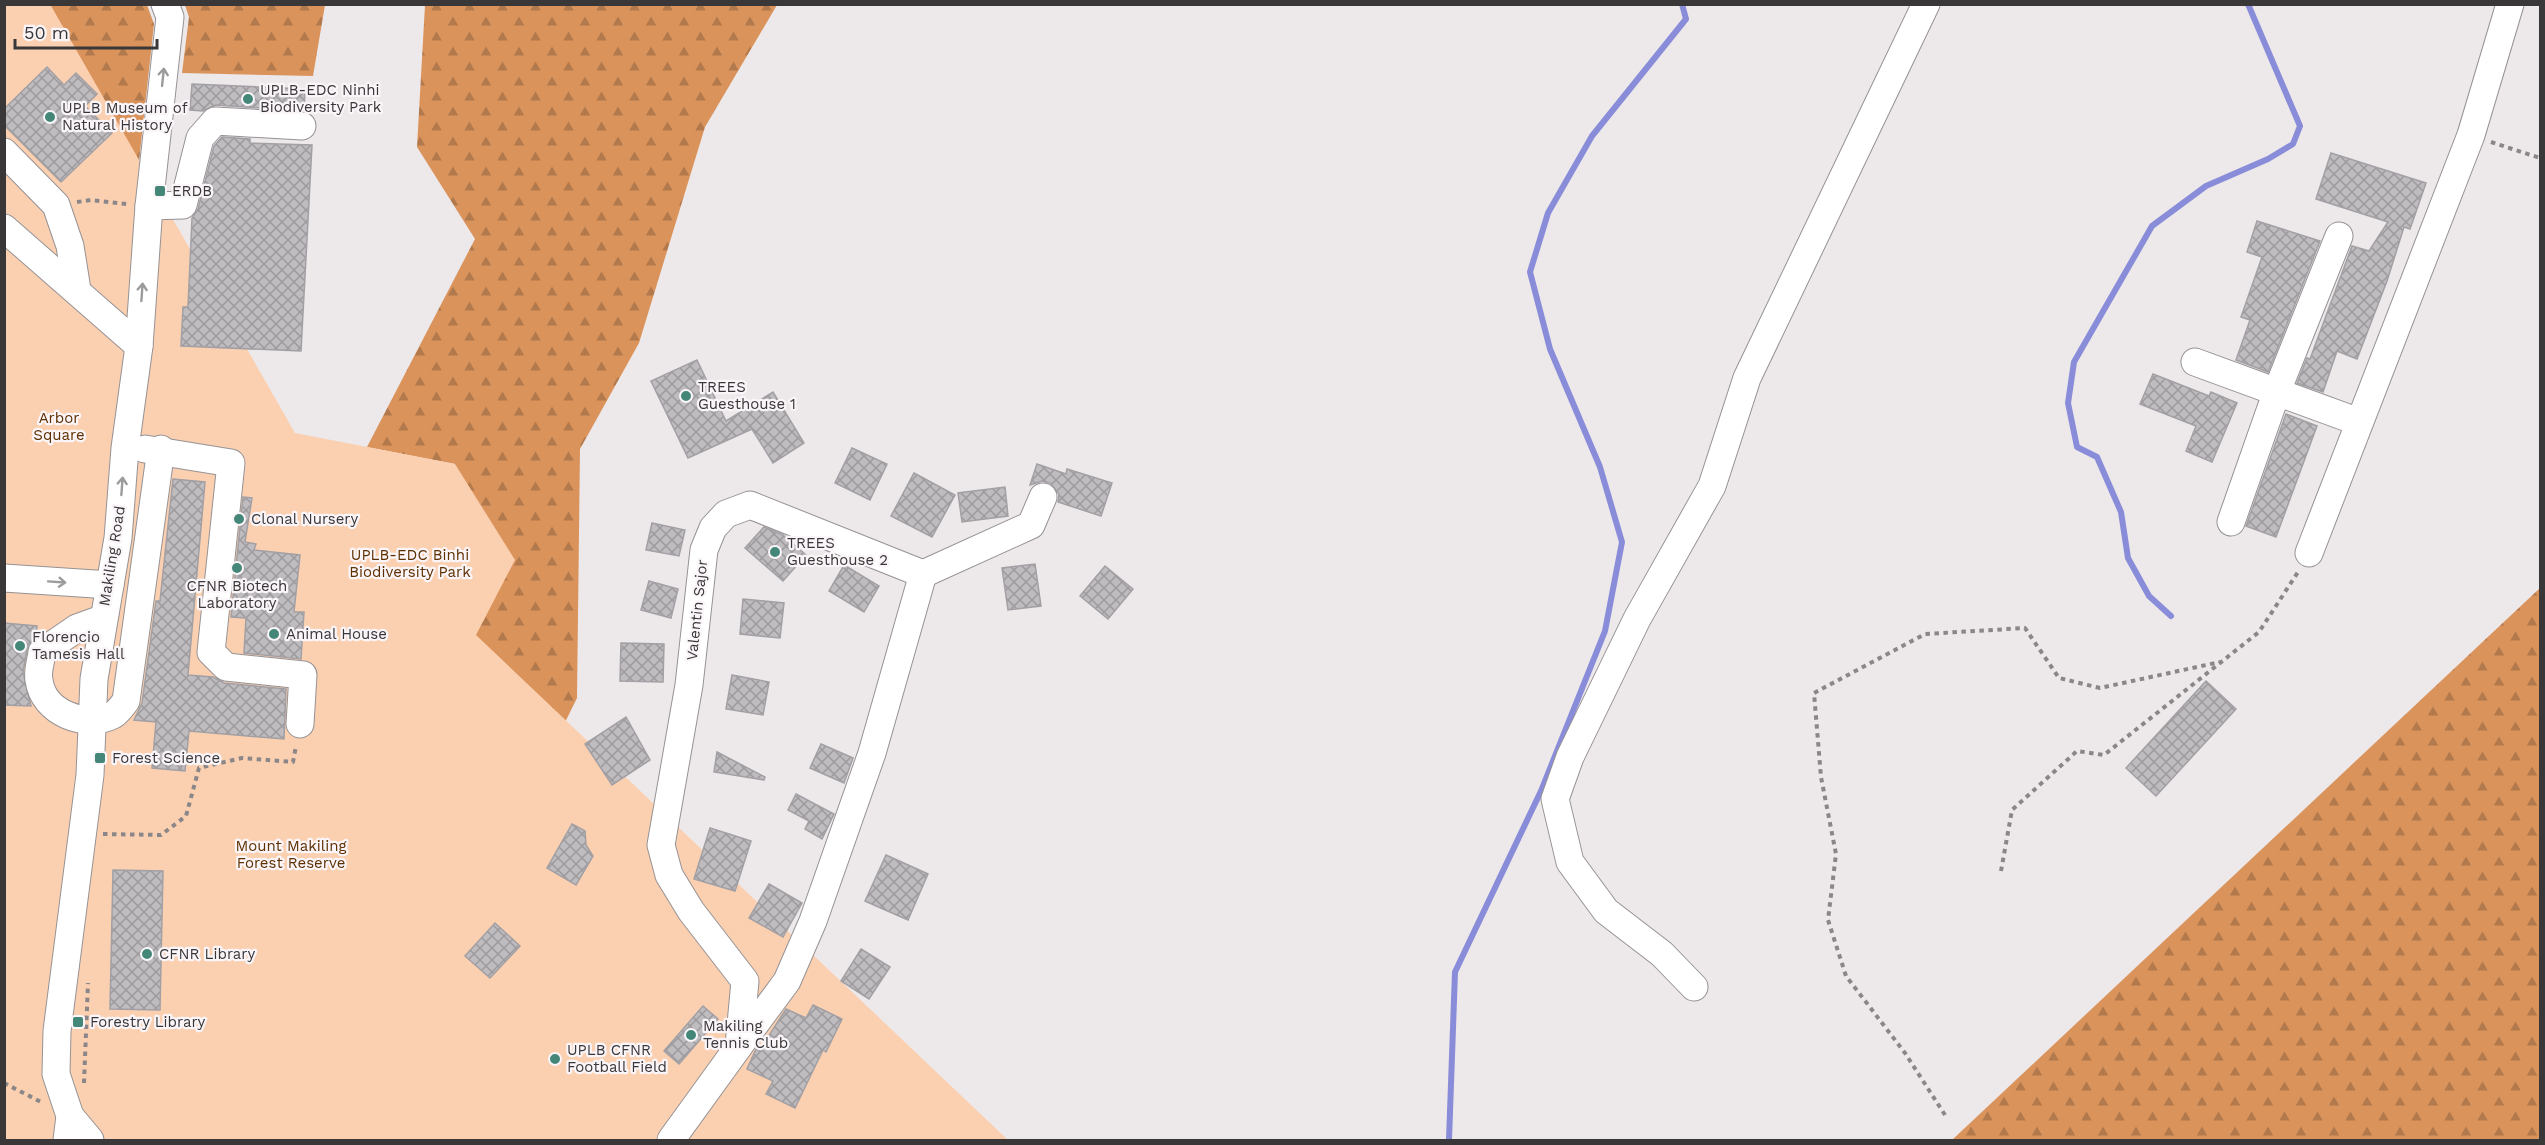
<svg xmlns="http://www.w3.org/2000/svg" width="2545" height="1145" font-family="'Work Sans',sans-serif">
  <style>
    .forest { fill: url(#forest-firs) }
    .park { fill: #fbd0b1 }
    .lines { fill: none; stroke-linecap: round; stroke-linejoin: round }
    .stream { stroke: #898cd8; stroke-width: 6 }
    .building { fill: url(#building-cross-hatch); stroke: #a2a0a4; stroke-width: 1.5 }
    .minor-casing { stroke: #969294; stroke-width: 29 }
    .path { stroke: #8b8789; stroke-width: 4; stroke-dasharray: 4.5 4.5; stroke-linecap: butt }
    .minor { stroke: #fff; stroke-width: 27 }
    .oneway { stroke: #9c9b9c }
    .poi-dot { fill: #448779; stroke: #faf5f8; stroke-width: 2 }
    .labels { text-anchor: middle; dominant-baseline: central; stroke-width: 4.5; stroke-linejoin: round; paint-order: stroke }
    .poi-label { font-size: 15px; fill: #393738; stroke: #faf5f8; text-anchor: start }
    .park-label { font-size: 15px; fill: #5e3002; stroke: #faf5f8 }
    .street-label { font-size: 15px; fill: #393738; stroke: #faf5f8 }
  </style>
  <defs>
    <pattern id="forest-firs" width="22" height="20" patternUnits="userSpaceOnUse" patternTransform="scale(1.5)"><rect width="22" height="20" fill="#da935b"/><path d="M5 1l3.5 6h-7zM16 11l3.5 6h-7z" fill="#b2794c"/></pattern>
    <pattern id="building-cross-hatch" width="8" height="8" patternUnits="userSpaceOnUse" patternTransform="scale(1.5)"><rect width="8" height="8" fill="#bfbcc0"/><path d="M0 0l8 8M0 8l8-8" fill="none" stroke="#9c9a9d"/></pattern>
  </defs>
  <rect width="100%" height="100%" fill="#ede8ea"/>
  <!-- forest -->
  <g class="forest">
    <path d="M4,5h143l7,19 -38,348z"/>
    <path d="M185,5h140l-12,71 -131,-3 7,-56z"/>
    <path d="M425,5h352l-72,122 -66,216 -59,106 -3,249 -127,257 5,-491 -88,-17 108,-208 -58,-92z"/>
    <path d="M2540,588v552h-588z"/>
  </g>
  <!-- park -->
  <path class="park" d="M50,4l245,429 160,31 60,96 -39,75 532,505h-1003l-1,-1135z"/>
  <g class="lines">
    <!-- stream -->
    <g class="stream">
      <path d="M2171,616l-22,-20 -21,-38 -7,-46 -24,-55 -20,-10 -9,-44 6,-41 78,-136 54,-40 62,-27 25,-15 7,-18 -52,-122"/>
      <path d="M1449,1140l6,-168 86,-181 64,-160 17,-89 -22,-75 -50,-118 -20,-77 18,-59 44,-77 94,-117 -4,-15"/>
    </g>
  </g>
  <!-- building -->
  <g class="building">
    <path d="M47,67l17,18 12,-12 21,21 -12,12 27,27 -51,49 -57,-57v-16z"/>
    <path d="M192,84l113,5 -1,22 -88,-6 -13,6 -13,-1z"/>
    <path d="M222,137l28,2v4l62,2 -11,206 -120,-5 2,-39h5l4,-89 6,-9 16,-63z"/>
    <path d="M2331,153l95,30 -16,46 -6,-2 -17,54 -30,78 -20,-8 -14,41 -26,-9 10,-25 3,1 42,-113 17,5 19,-29 -72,-23z"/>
    <path d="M2257,221l63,20 -52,131 -32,-12 14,-40 -9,-3 21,-60 -15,-5z"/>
    <path d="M697,360l29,61 47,-29 31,51 -31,20 -21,-34 -64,29 -37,-77z"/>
    <path d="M2153,374l56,22 2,-4 26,11 -25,59 -26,-11 10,-25 -56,-22z"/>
    <path d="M2286,414l31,12 -41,111 -30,-11z"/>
    <path d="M852,448l35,16 -17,36 -35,-17z"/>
    <path d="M1037,464l29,10 1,-5 45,14 -11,33 -43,-14 1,-8 -9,-11 -8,-2 -12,4z"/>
    <path d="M914,473l41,22 -23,42 -41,-21z"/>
    <path d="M173,479l32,3 -17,193 25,2 11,6 62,6 -2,50 -95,-8 -4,40 -33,-3 4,-46 -22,-2 8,-17 14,-102h4z"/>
    <path d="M1005,487l3,29 -46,6 -4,-29z"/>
    <path d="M243,497l9,1 -7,44 11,2 -2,6 46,5 -6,57h10l-3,47 -57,-6 2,-35 -15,-1z"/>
    <path d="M652,523l33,7 -6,26 -33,-6z"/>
    <path d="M764,527l19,8 23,20 -23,26 -38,-33z"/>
    <path d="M1035,564l6,42 -33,4 -6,-42z"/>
    <path d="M844,565l35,21 -15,26 -35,-21z"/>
    <path d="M1105,566l28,23 -25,30 -28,-23z"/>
    <path d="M649,581l29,8 -7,29 -30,-8z"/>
    <path d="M743,599l41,4 -4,35 -40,-4z"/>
    <path d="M4,623l33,3 -1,11 -9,12 -4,23 8,34 -27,-1z"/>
    <path d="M621,643l43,1 -1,38 -43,-1z"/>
    <path d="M732,675l37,7 -6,33 -37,-6z"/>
    <path d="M2206,681l30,28 -80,87 -30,-28z"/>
    <path d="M626,717l24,43 -38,25 -27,-41z"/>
    <path d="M821,744l32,14 -9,25 -34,-15z"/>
    <path d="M717,752l48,25 -1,3 -50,-8z"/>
    <path d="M796,794l38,20 -12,25 -17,-10 4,-8 -21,-11z"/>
    <path d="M572,824l13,7 1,14 7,11 -17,29 -29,-17z"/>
    <path d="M710,828l41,13 -16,50 -41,-12z"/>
    <path d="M886,855l42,19 -20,46 -43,-19z"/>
    <path d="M113,870l50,1 -3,139 -50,-1z"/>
    <path d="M769,884l33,19 -19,34 -34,-19z"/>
    <path d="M495,923l25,23 -30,32 -25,-22z"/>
    <path d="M861,949l29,18 -21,32 -28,-18z"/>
    <path d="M813,1005l29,14 -16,33 -3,-2 -28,58 -29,-14 7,-13 -26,-12 9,-20 3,2 27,-42 20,9z"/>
    <path d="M703,1006l15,13 -39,45 -15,-13z"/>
  </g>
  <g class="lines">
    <defs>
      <g id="minor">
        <path d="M4,152l52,53 14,41 7,44"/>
        <path d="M149,206l34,-1 17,-67 15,-17 87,5"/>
        <path d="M4,228l135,118"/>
        <path d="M2195,362l164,60"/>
        <path d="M145,449l86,14 -20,189 15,15 77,8 -3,49"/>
        <path d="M750,505l173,69 -51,179 -59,168 -26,60 -48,65 6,-65 -54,-70 -22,-36 -8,-30 28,-160 15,-135 9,-22 13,-14z"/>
        <path d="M2231,522l46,-131 62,-155"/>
        <path d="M2309,553l162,-418 39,-131"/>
        <path d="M923,574l108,-49 12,-28"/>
        <path d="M4,578l106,7"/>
        <path d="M102,619l-25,9 -35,24c-1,9 -5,20 -3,28 4,33 47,49 74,35 5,-3 9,-9 13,-14l35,-252"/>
        <path d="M1694,987l-32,-33 -56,-43 -36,-49 -15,-63 15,-42 67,-138 75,-133 35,-108 179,-374"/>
        <path d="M70,1116l20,24"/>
        <path d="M67,1140l3,-24 -14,-42 1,-43 33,-256 4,-96 24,-141 7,-90 14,-102 10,-140 21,-189 -5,-13"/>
        <path d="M671,1140l68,-94"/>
      </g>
    </defs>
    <!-- minor casing -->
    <use href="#minor" class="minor-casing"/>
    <!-- path -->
    <g class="path">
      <path d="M2491,142l49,16"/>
      <path d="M77,202l14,-2 36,4"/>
      <path d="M103,834l58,1 25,-19 13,-48 43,-10 51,4 3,-16"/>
      <path d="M2001,871l11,-61 65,-59 27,4 155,-123 39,-60"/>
      <path d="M4,1083l37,19"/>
      <path d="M84,1083l4,-100"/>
      <path d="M1945,1115l-40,-62 -59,-77 -18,-56 8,-66 -15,-77 -7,-84 111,-59 100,-6 34,50 41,10 120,-26"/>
    </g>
    <!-- minor -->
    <use href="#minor" class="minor"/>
  </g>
  <!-- one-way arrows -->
  <defs><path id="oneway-shaft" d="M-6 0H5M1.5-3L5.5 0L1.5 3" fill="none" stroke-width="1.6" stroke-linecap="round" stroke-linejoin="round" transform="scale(1.5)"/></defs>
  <g class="oneway">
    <use href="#oneway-shaft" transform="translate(163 77) rotate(-84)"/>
    <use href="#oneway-shaft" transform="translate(142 292) rotate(-86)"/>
    <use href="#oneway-shaft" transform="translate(122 486) rotate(-86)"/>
    <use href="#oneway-shaft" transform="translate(57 582) rotate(4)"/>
  </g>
  <!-- markers -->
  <g class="poi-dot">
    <circle cx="248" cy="99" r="6"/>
    <circle cx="50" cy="117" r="6"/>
    <rect x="154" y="185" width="12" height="12" rx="3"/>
    <circle cx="686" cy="396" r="6"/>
    <circle cx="239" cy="519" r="6"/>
    <circle cx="775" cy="552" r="6"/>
    <circle cx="237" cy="568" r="6"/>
    <circle cx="274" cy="634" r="6"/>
    <circle cx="20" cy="646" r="6"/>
    <rect x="94" y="752" width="12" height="12" rx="3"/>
    <circle cx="147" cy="954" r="6"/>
    <rect x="72" y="1016" width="12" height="12" rx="3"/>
    <circle cx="691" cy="1035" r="6"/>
    <circle cx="555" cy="1059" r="6"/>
  </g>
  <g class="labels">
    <!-- poi labels -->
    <g class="poi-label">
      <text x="260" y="90">UPLB-EDC Ninhi<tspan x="260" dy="17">Biodiversity Park</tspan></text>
      <text x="62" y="108">UPLB Museum of<tspan x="62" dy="17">Natural History</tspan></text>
      <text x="172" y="191">ERDB</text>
      <text x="698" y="387">TREES<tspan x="698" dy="17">Guesthouse 1</tspan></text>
      <text x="251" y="519">Clonal Nursery</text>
      <text x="787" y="543">TREES<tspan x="787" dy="17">Guesthouse 2</tspan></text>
      <text x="237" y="586" text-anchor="middle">CFNR Biotech<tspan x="237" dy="17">Laboratory</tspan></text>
      <text x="286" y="634">Animal House</text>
      <text x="32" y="637">Florencio<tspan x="32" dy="17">Tamesis Hall</tspan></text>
      <text x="112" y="758">Forest Science</text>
      <text x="159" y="954">CFNR Library</text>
      <text x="90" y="1022">Forestry Library</text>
      <text x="703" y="1026">Makiling<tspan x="703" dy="17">Tennis Club</tspan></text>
      <text x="567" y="1050">UPLB CFNR<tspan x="567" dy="17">Football Field</tspan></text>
    </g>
    <!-- park labels -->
    <g class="park-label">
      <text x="59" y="418">Arbor<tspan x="59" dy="17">Square</tspan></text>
      <text x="410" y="555">UPLB-EDC Binhi<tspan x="410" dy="17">Biodiversity Park</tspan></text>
      <text x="291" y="846">Mount Makiling<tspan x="291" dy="17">Forest Reserve</tspan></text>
    </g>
    <!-- street labels -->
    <g class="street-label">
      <text transform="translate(112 556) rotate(-81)">Makiling Road</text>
      <text transform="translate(697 610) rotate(-84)">Valentin Sajor</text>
    </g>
  </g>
  <!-- border -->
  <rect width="2545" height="1145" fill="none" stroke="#393738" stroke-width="12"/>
  <!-- scale -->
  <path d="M15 39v9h142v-9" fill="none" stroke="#393738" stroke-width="3"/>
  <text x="24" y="39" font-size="18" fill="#393738" stroke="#faf5f8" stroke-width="4.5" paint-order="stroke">50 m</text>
</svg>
